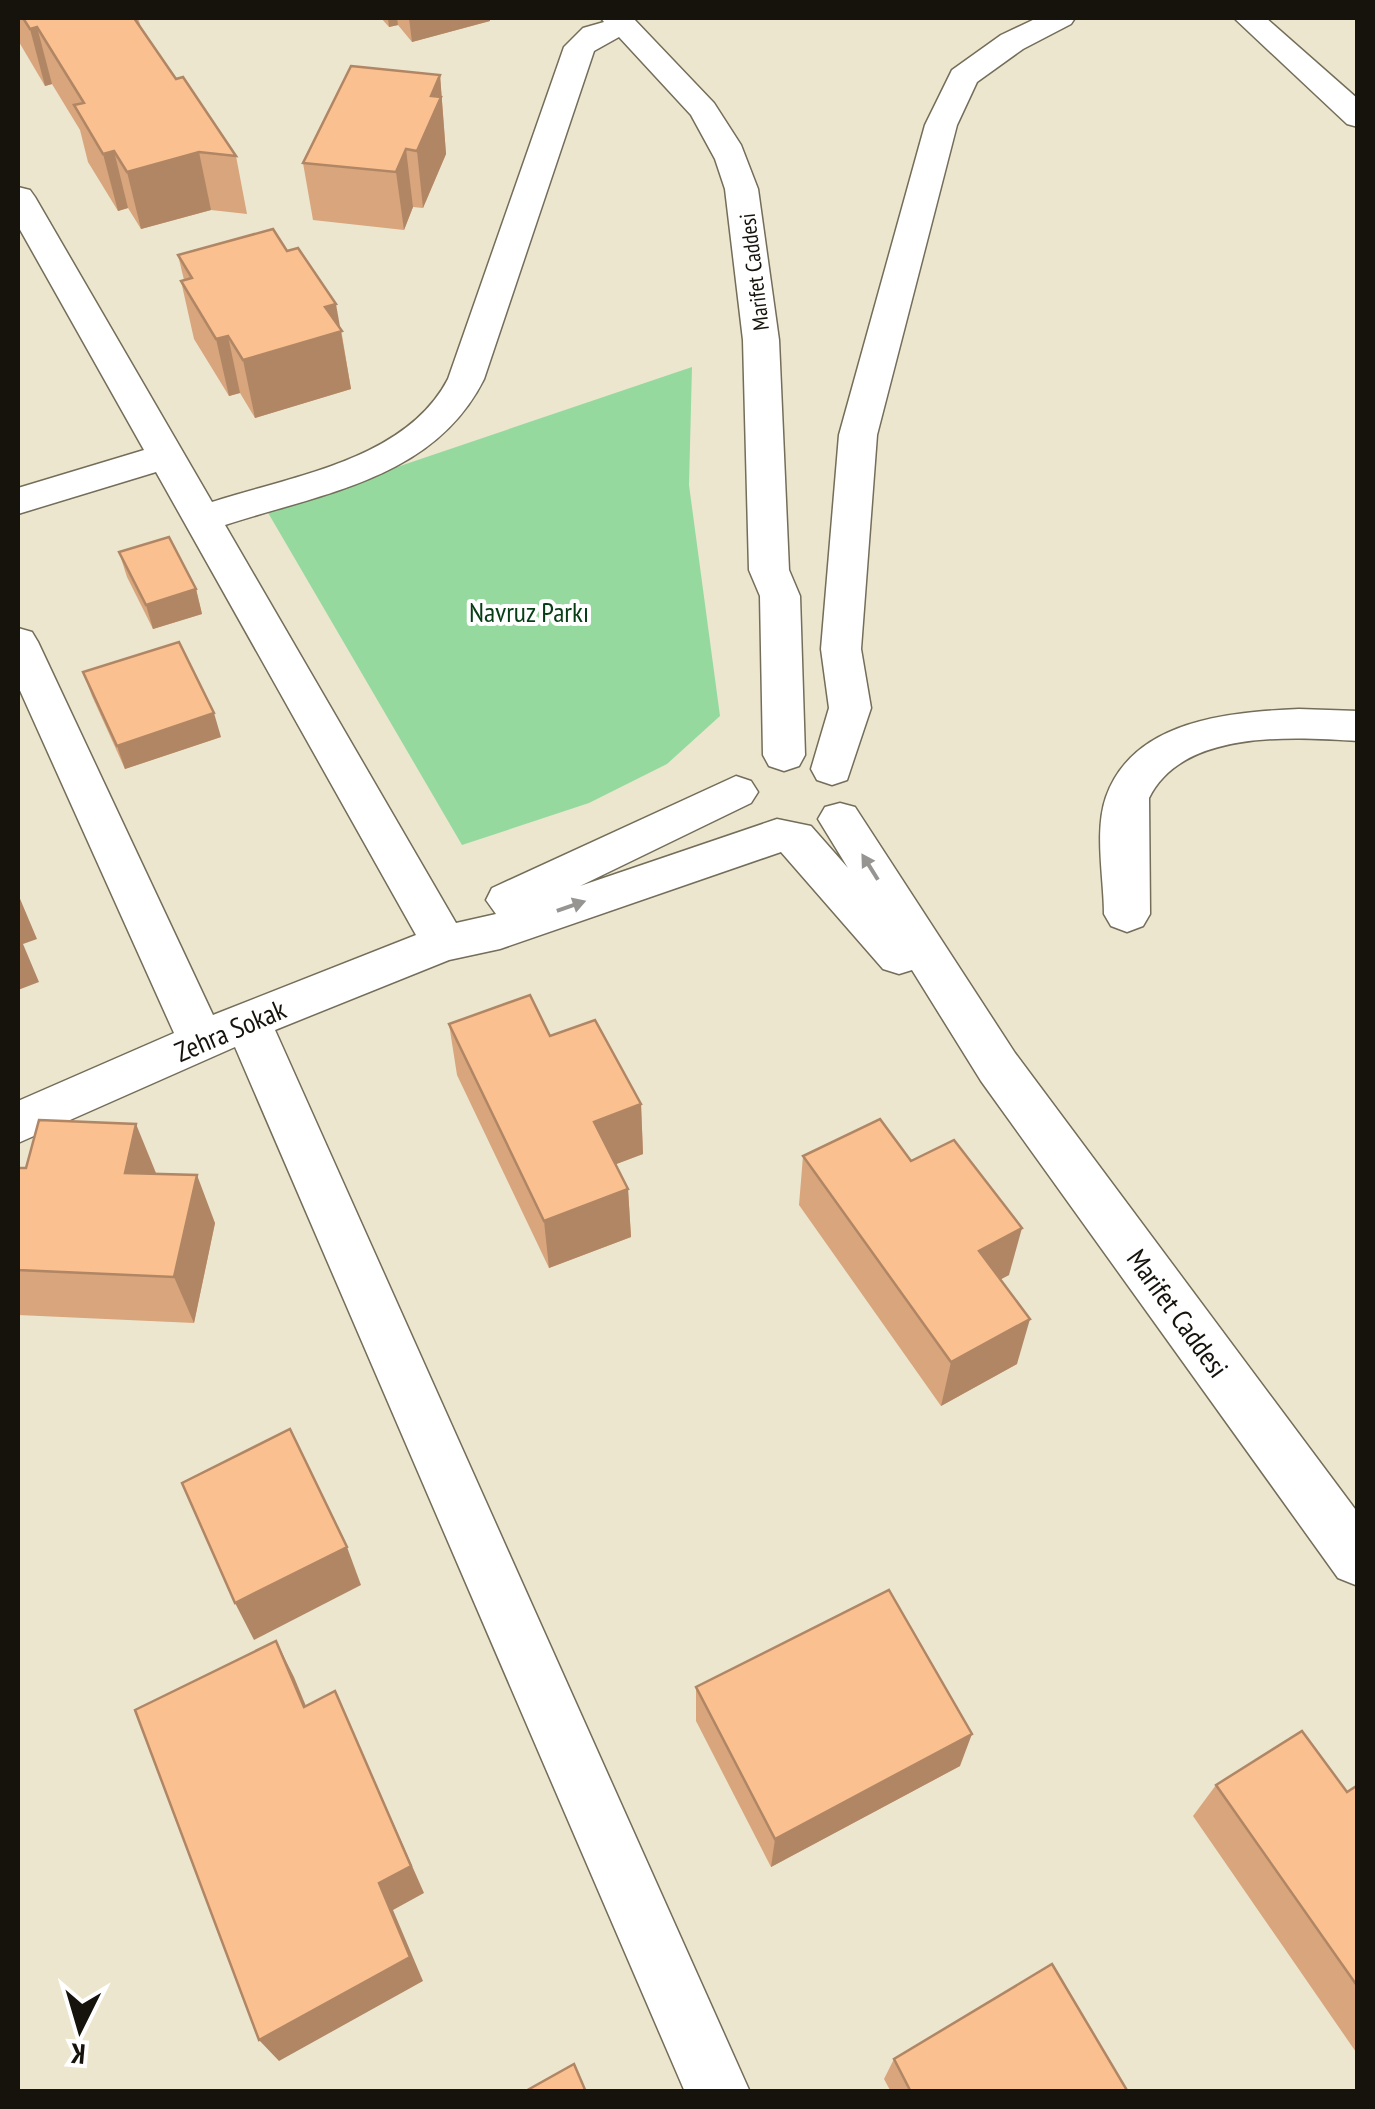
<svg xmlns="http://www.w3.org/2000/svg" width="1375" height="2109" font-family="'PT Sans Narrow',sans-serif">
  <style>
    .green { fill: #96d99e }
    .lines { fill: none; stroke-linecap: round; stroke-linejoin: round }
    .street-casing { stroke: #736d59; stroke-width: 3 }
    .street { fill: #fff; fill-rule: evenodd }
    .wall { fill: #d8a57c }
    .shaded-wall { fill: #b08665 }
    .building { fill: #fbc090; stroke: #b08665; stroke-width: 2.5 }
    .oneway { fill: #969592 }
    .labels { text-anchor: middle; dominant-baseline: central; stroke-width: 8; stroke-linejoin: round; paint-order: stroke }
    .far-street-label { font-size: 22px; fill: #16130c; stroke: #fff }
    .park-label { font-size: 28px; fill: #063e15; stroke: #fff }
    .street-label { font-size: 28px; fill: #16130c; stroke: #fff }
  </style>
  <rect width="100%" height="100%" fill="#ece6cf"/>
  <!-- green -->
  <path class="green" d="M692,367l-3,118 31,231 -53,48 -78,39 -127,42 -195,-334z"/>
  <g class="lines">
    <defs>
      <g id="street">
        <path d="M601,18h32l81,85 27,42 17,44 21,151 10,230 11,26 5,159 -6,11 -15,5 -15,-5 -6,-11 -3,-159 -11,-26 -6,-230 -18,-151 -10,-30 -24,-44 -72,-78 -25,14 -110,328c-50,100 -161,114 -259,146l231,398 40,-9 -10,-14 6,-12 244,-112 15,5 7,11 -7,11 -171,83 197,-67 34,7 37,42 -30,-49 7,-12 15,-4 15,4 160,246 343,460v73l-20,-8 -357,-497 -69,-111 -13,4 -16,-5 -102,-117 -281,97 -51,11 -174,70 475,1062h-65l-450,-1045 -217,96v-42l156,-68 -156,-347v-58l14,4 6,10 175,373 203,-80 -260,-463 -138,42v-26l126,-38 -126,-224v-39l12,3 5,7 177,305c80,-26 194,-42 236,-123l116,-332 19,-19 21,-6z"/>
        <path d="M1037,18h38l-4,6 -48,25 -46,33 -20,43 -80,310 -16,214 10,59 -24,72 -15,5 -15,-5 -6,-11 18,-61 -8,-59 18,-214 86,-310 27,-55 49,-35z"/>
        <path d="M1234,18h32l92,81v28l-11,-3z"/>
        <path d="M1299,709l59,2v30c-65,-4 -175,-12 -209,57l1,116 -7,12 -16,6 -16,-6 -7,-12c0,-35 -10,-83 2,-117 27,-77 123,-85 193,-88z"/>
      </g>
    </defs>
    <!-- street casing -->
    <use href="#street" class="street-casing"/>
    <!-- street -->
    <use href="#street" class="street"/>
  </g>
  <!-- wall -->
  <g class="wall">
    <path d="M18,18h120l3,9 35,52 60,77 11,58 -36,-4 -70,19 -13,-21 -10,3 -30,-49 -8,-32 -28,-46 -7,2 -26,-44z"/>
    <path d="M381,18h109v3l-78,21 -14,-17 -9,2z"/>
    <path d="M440,75l6,79 -23,54 -10,-1 -9,23 -91,-10 -10,-57z"/>
    <path d="M178,255l163,74 10,60 -96,29 -15,-25 -11,3 -35,-57 -13,-58 3,-1z"/>
    <path d="M119,552l77,37 6,25 -49,15 -26,-52z"/>
    <path d="M83,672l138,65 -96,32 -33,-73z"/>
    <path d="M449,1024l101,12 91,68 2,50 -27,10 12,25 3,48 -82,31 -92,-193z"/>
    <path d="M803,1156l108,5 98,114 -9,4 17,85 -76,42 -142,-201z"/>
    <path d="M18,1168l138,5 59,50 -21,100 -176,-8z"/>
    <path d="M696,1687l264,79 -189,101 -75,-146z"/>
    <path d="M1216,1785l131,7 11,-7v270l-165,-239z"/>
    <path d="M894,2059l234,33h-237l-7,-13z"/>
  </g>
  <!-- shaded-wall -->
  <g class="shaded-wall">
    <path d="M388,18h9l1,7 -9,2z"/>
    <path d="M409,18h81v3l-78,21z"/>
    <path d="M37,27l15,57 -7,2 -15,-57z"/>
    <path d="M440,75l6,79 -23,54 -6,-57 14,-55z"/>
    <path d="M406,149l7,58 -9,23 -8,-58z"/>
    <path d="M114,151l14,57 -10,3 -15,-57z"/>
    <path d="M199,152l12,58 -70,19 -14,-57z"/>
    <path d="M336,304l15,85 -96,29 -12,-58 82,-53z"/>
    <path d="M228,336l12,57 -11,3 -13,-57z"/>
    <path d="M196,589l6,25 -49,15 -7,-24z"/>
    <path d="M214,713l7,24 -96,32 -8,-23z"/>
    <path d="M18,894l19,45 -14,5 16,38 -21,8z"/>
    <path d="M641,1104l2,50 -45,17 -4,-49z"/>
    <path d="M136,1124l20,49h-31z"/>
    <path d="M197,1175l18,48 -21,100 -20,-46z"/>
    <path d="M628,1189l3,48 -82,31 -5,-47z"/>
    <path d="M1022,1228l-13,47 -41,22 11,-46z"/>
    <path d="M1030,1319l-13,45 -76,42 10,-44z"/>
    <path d="M347,1547l14,38 -107,55 -19,-37z"/>
    <path d="M276,1641l18,36 26,63 -16,-33z"/>
    <path d="M335,1691l89,202 -31,17 30,71 -144,80 -20,-21 120,-157z"/>
    <path d="M972,1734l-12,32 -189,101 4,-28z"/>
  </g>
  <!-- building -->
  <g class="building">
    <path d="M23,18h111l42,61 7,-2 53,79 -37,-4 -72,20 -13,-21 -11,3 -29,-49 10,-2 -47,-76 -7,2z"/>
    <path d="M351,66l89,9 -9,21 10,1 -24,54 -11,-2 -10,23 -93,-9z"/>
    <path d="M273,229l14,22 11,-3 38,56 -11,3 17,24 -99,29 -15,-24 -12,3 -35,-58 11,-3 -14,-23z"/>
    <path d="M169,537l27,52 -50,16 -27,-53z"/>
    <path d="M179,642l35,71 -97,33 -34,-74z"/>
    <path d="M530,995l20,41 45,-16 46,84 -47,18 34,67 -84,32 -95,-197z"/>
    <path d="M880,1119l31,42 43,-21 68,88 -43,23 51,68 -79,43 -148,-206z"/>
    <path d="M39,1120l97,4 -11,49 72,2 -23,102 -156,-7v-102h8z"/>
    <path d="M290,1429l57,118 -112,56 -53,-120z"/>
    <path d="M889,1590l83,144 -197,105 -79,-152z"/>
    <path d="M276,1641l28,66 31,-16 76,175 -32,17 31,74 -151,83 -124,-330z"/>
    <path d="M1302,1731l45,61 11,-7v202l-142,-202z"/>
    <path d="M1052,1964l76,128h-217l-17,-33z"/>
    <path d="M574,2064l12,28h-62z"/>
  </g>
  <!-- one-way arrows -->
  <defs><path id="oneway-solid" d="M-6-.8H1V-3.2L6.5 0L1 3.2V.8H-6Z" transform="scale(2.5)"/></defs>
  <g class="oneway">
    <use href="#oneway-solid" transform="translate(870 867) rotate(-122)"/>
    <use href="#oneway-solid" transform="translate(571 906) rotate(-19)"/>
  </g>
  <g class="labels">
    <!-- far-street labels -->
    <g class="far-street-label">
      <text transform="translate(754 272) rotate(-97)">Marifet Caddesi</text>
    </g>
    <!-- park labels -->
    <g class="park-label">
      <text x="529" y="611">Navruz Parkı</text>
    </g>
    <!-- street labels -->
    <g class="street-label">
      <text transform="translate(230 1030) rotate(-23)">Zehra Sokak</text>
      <text transform="translate(1178 1313) rotate(54)">Marifet Caddesi</text>
    </g>
  </g>
  <!-- border -->
  <rect width="1375" height="2109" fill="none" stroke="#16130c" stroke-width="40"/>
  <!-- north arrow -->
  <g transform="translate(80 2029) rotate(185)" stroke="#ffffff" stroke-width="8" paint-order="stroke">
  <path d="M0-8L18 38L0 25L-18 38Z" fill="#16130c"/>
  <text y="-15" font-size="28" font-weight="bold" text-anchor="middle" fill="#16130c">K</text>
  </g>
</svg>
